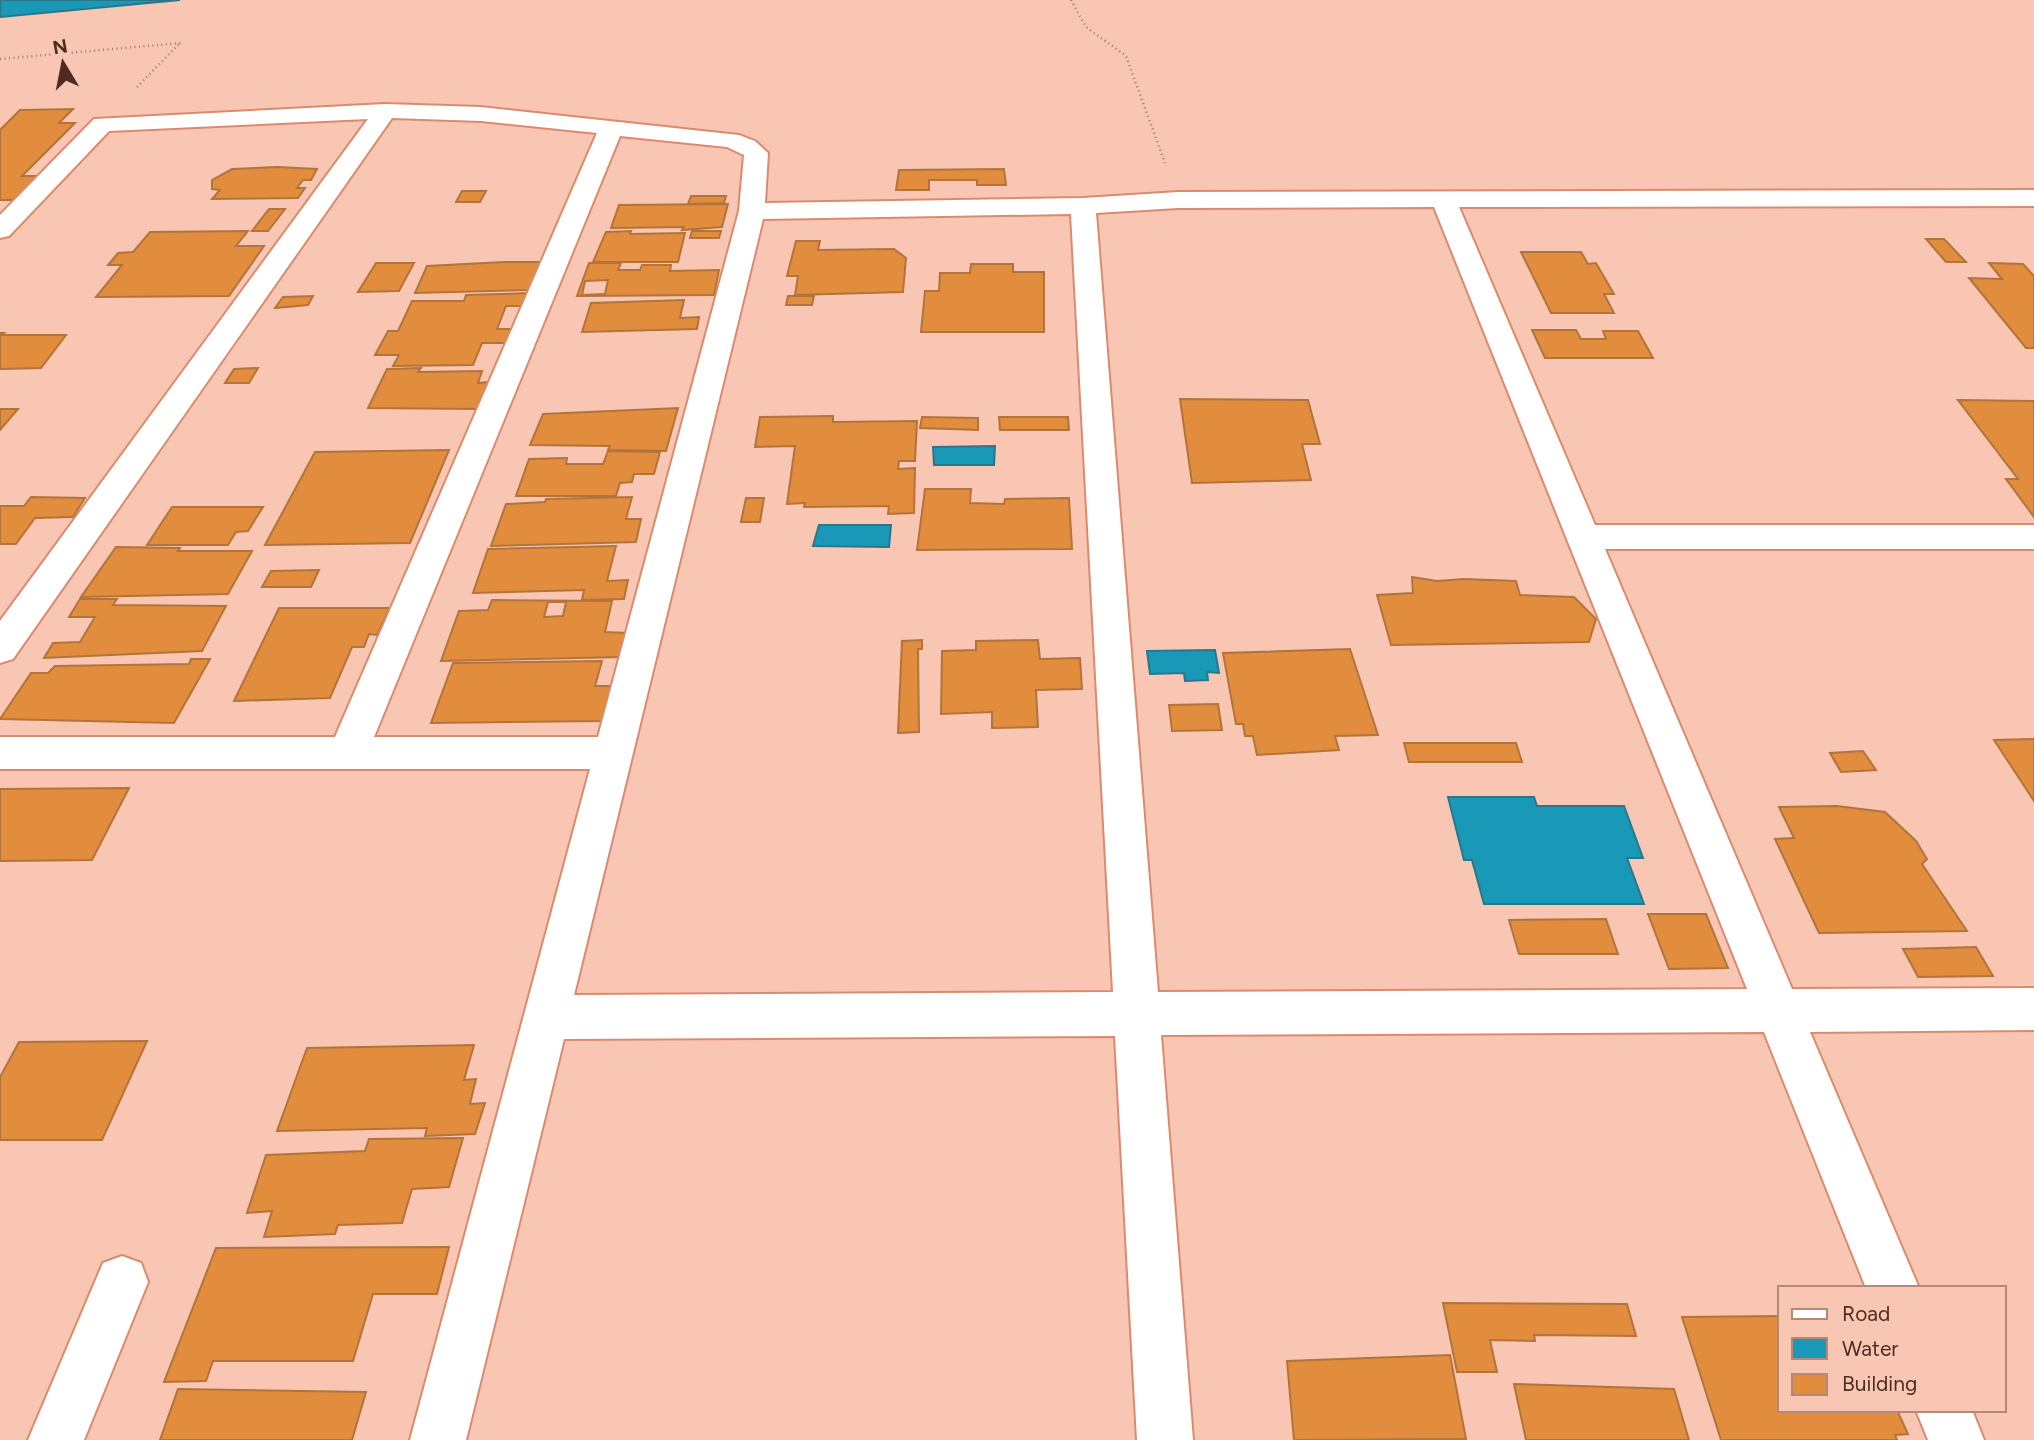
<svg xmlns="http://www.w3.org/2000/svg" width="2034" height="1440" font-family="Figtree,sans-serif">
  <style>
    .water { fill: #1998b8; stroke: #29788a; stroke-width: 2 }
    .building { fill: #e18d3d; stroke: #b2743b; stroke-width: 2; fill-rule: evenodd }
    .lines { fill: none; stroke-linecap: round; stroke-linejoin: round }
    .minor-casing { stroke: #db8b6d; stroke-width: 4 }
    .path { stroke: #a07767; stroke-width: 2.5; stroke-dasharray: 1 3.5; stroke-linecap: butt }
    .minor { fill: #fff; fill-rule: evenodd }
  </style>
  <rect width="100%" height="100%" fill="#f9c6b3"/>
  <!-- water -->
  <g class="water">
    <path d="M0,0h180l-180,17z"/>
    <path d="M995,446l-1,19h-60l-1,-18z"/>
    <path d="M819,525h72l-2,22 -76,-1z"/>
    <path d="M1215,650l4,23 -12,-1 1,8 -23,1 -1,-8 -34,1 -3,-23z"/>
    <path d="M1448,797h86l3,9h87l19,52h-16l17,46h-160l-12,-44h-8z"/>
  </g>
  <!-- building -->
  <g class="building">
    <path d="M73,109l-14,14h16l-53,53h20l-23,24h-19v-70l20,-20z"/>
    <path d="M277,167l40,2 -6,11h-8l-6,8h8l-7,10 -86,1 8,-9 -8,-1v-9l20,-11z"/>
    <path d="M1004,169l2,16h-29v-5h-48v10h-33l3,-20z"/>
    <path d="M462,191h24l-6,11h-24z"/>
    <path d="M691,196h35l-2,7 -36,1z"/>
    <path d="M728,204l-6,23 -40,3 2,-3 -73,1 8,-23z"/>
    <path d="M269,209h16l-17,22h-16z"/>
    <path d="M248,231l-12,15h28l-35,50 -133,1 26,-32h-14l10,-12 15,-1 17,-20z"/>
    <path d="M631,231l-1,3 55,-1 -7,29h-85l13,-30z"/>
    <path d="M692,231h29l-2,7h-29z"/>
    <path d="M1926,239h18l22,23h-20z"/>
    <path d="M796,241h24l-2,9 76,-1 12,9 -3,34 -108,3 3,-19h-11z"/>
    <path d="M1521,252h60l7,12 8,-1 18,31h-10l10,19h-63z"/>
    <path d="M504,262h37l-11,28 -115,3 12,-27z"/>
    <path d="M376,263h38l-15,28 -41,1z"/>
    <path d="M589,263h32l-3,7h22l2,-5h29l-1,6 49,-1 -5,25 -137,1zM608,280l-3,14 -23,1 3,-14z"/>
    <path d="M1989,263l34,1 11,12v72h-8l-57,-70 33,1z"/>
    <path d="M971,264h42v8h31v60h-123l4,-41h14l1,-18h30z"/>
    <path d="M532,293l-5,13h-21l-9,23h16l-6,14h-25l-9,22 -80,1 6,-11h-24l13,-24h10l14,-30h52l2,-6z"/>
    <path d="M313,296l-5,9 -33,3 8,-11z"/>
    <path d="M788,296h26l-2,9h-26z"/>
    <path d="M684,300l-4,18 19,-1 -2,12 -115,3 9,-29z"/>
    <path d="M1532,330h44l5,9h25l-3,-8h35l15,27h-108z"/>
    <path d="M0,333h4l-3,2h65l-25,33 -41,1z"/>
    <path d="M258,368l-9,15h-24l9,-14z"/>
    <path d="M421,368l-3,4 64,-1 -4,12 11,-1 -12,27 -109,-1 19,-39z"/>
    <path d="M1180,399l128,1 12,44h-18l9,36 -119,3z"/>
    <path d="M1958,400l76,1v116l-28,-38h12z"/>
    <path d="M678,408l-12,43 -58,-1 2,-4 -80,-1 13,-31z"/>
    <path d="M0,409h18l-18,21z"/>
    <path d="M833,416v6l84,-1 -2,40h-16l-1,8 17,-1 -1,45 -26,1 1,-8 -85,1 1,-4 -18,1 8,-58 -40,1 5,-30z"/>
    <path d="M922,417l56,1v12l-58,-2z"/>
    <path d="M999,417h69l1,13h-69z"/>
    <path d="M449,450l-39,93 -145,2 50,-93z"/>
    <path d="M608,451l52,1 -6,22h-20l-2,8 -12,1 -4,13h-100l13,-37 38,-1 -1,6h37z"/>
    <path d="M925,489h46l-1,14 34,1 1,-5 64,-1 3,51 -155,1z"/>
    <path d="M31,497l54,1 -12,19 -38,1 -19,26h-16v-38h24z"/>
    <path d="M632,497l-6,22h15l-5,23 -145,4 15,-42 39,-2 1,-3z"/>
    <path d="M746,498h18l-4,24h-19z"/>
    <path d="M172,507h91l-15,24 -12,1 -8,13h-81z"/>
    <path d="M616,546l-9,35 21,-1 -4,19 -42,1 2,-10 -111,3 15,-44z"/>
    <path d="M116,547l64,1 -2,3h74l-24,43 -147,3z"/>
    <path d="M319,570l-8,17h-49l9,-16z"/>
    <path d="M1412,577l25,4 27,-2 52,2 4,14 54,2 22,22 -7,23 -198,3 -14,-50 36,-2z"/>
    <path d="M80,599h37l-4,6 113,1 -24,45 -158,7 9,-15 27,-1 15,-25h-26z"/>
    <path d="M492,600l120,1 -7,31 22,1 -4,24 -182,4 18,-50 29,-1zM548,602h18l-3,14 -19,1z"/>
    <path d="M279,608h111l-13,27 -8,-1 -5,13h-12l-22,51 -96,3z"/>
    <path d="M922,640v9h-4l1,83 -21,1 4,-92z"/>
    <path d="M1038,640l2,19 40,-1 2,31 -46,1 2,37 -46,1v-16l-51,2 1,-63 34,-1v-9z"/>
    <path d="M1350,649l28,86 -43,1 4,14 -82,5 -4,-19h-8l-2,-12h-7l-13,-71z"/>
    <path d="M191,659h19l-36,64 -174,-4 31,-46h17l7,-7 134,-2z"/>
    <path d="M602,661l-7,25h19l-9,35 -174,2 22,-60z"/>
    <path d="M1218,704l4,26 -50,1 -3,-26z"/>
    <path d="M2034,739v62l-40,-61z"/>
    <path d="M1404,743h112l6,19h-113z"/>
    <path d="M1863,751l13,19 -35,2 -11,-19z"/>
    <path d="M129,788l-37,72 -92,1v-72z"/>
    <path d="M1837,806l48,6 31,29 11,18 -5,5 45,67 -148,2 -44,-94 19,-1 -15,-31z"/>
    <path d="M1648,914h58l22,54 -59,1z"/>
    <path d="M1606,919l12,35h-99l-10,-34z"/>
    <path d="M1976,947l17,29 -75,1 -15,-28z"/>
    <path d="M147,1041l-45,99h-102v-63l19,-35z"/>
    <path d="M474,1045l-10,35 12,-1 -6,25 15,-1 -10,31 -50,2 2,-8 -150,3 30,-83z"/>
    <path d="M463,1138l-14,49 -37,2 -10,34 -64,2 -3,9 -71,3 8,-26 -25,2 19,-58 99,-4 4,-12z"/>
    <path d="M449,1247l-12,47h-64l-20,67h-140l-7,20 -42,1 52,-134z"/>
    <path d="M1443,1303l184,1 9,32 -102,-1 1,6 -45,-1 7,32h-40z"/>
    <path d="M1780,1316v94h117l11,24 -13,1 2,5h-176l-39,-123z"/>
    <path d="M1450,1355l16,84 -172,1 -7,-79z"/>
    <path d="M1514,1384l160,5 15,51h-163z"/>
    <path d="M178,1389l188,3 -14,48h-192z"/>
  </g>
  <g class="lines">
    <defs>
      <g id="minor">
        <path d="M385,104l96,3 258,28 16,6 13,12 -3,50 318,-5 95,-6 856,-2v16l-575,1 136,318h439v24h-429l187,440 242,-1v42l-224,2 109,256h-53l-102,-256 -603,3 32,405h-56l-22,-404 -551,3 -98,401h-56l180,-671h-590v-32h335l262,-604 -116,-12 -89,-3 -379,541 -13,4v-42l368,-502 -259,12 -100,105 -9,2v-23l94,-96zM620,136l107,11 17,8 -5,56 -141,526h-224zM1434,207l313,782 -589,3 -62,-779 82,-5zM1071,214l42,778 -539,3 189,-776z"/>
        <path d="M122,1256l19,7 7,19 -64,158h-56l75,-177z"/>
        <path d="M1916,1410h56l12,30h-56z"/>
      </g>
    </defs>
    <!-- minor casing -->
    <use href="#minor" class="minor-casing"/>
    <!-- path -->
    <g class="path">
      <path d="M1071,0l15,27 40,29 39,107"/>
      <path d="M0,59l181,-16"/>
      <path d="M137,87l43,-44"/>
    </g>
    <!-- minor -->
    <use href="#minor" class="minor"/>
  </g>
  <!-- legend -->
  <rect x="1778" y="1286" width="228" height="126" fill="#f9c6b3" stroke="#b58978" stroke-width="2"/>
  <rect x="1792" y="1309" width="35" height="10" fill="#ffffff" stroke="#b58978" stroke-width="2"/>
  <text x="1842" y="1321" font-size="21" fill="#4e2d20">Road</text>
  <rect x="1792" y="1338" width="35" height="21" fill="#1998b8" stroke="#b58978" stroke-width="2"/>
  <text x="1842" y="1356" font-size="21" fill="#4e2d20">Water</text>
  <rect x="1792" y="1374" width="35" height="21" fill="#e18d3d" stroke="#b58978" stroke-width="2"/>
  <text x="1842" y="1391" font-size="21" fill="#4e2d20">Building</text>
  <!-- north arrow -->
  <g transform="translate(63 63) rotate(350)" stroke="#f9c6b3" stroke-width="5" paint-order="stroke">
  <path d="M0-5L12 26L0 18L-12 26Z" fill="#4e2d20"/>
  <text y="-10" font-size="19" font-weight="bold" text-anchor="middle" fill="#4e2d20">N</text>
  </g>
</svg>
